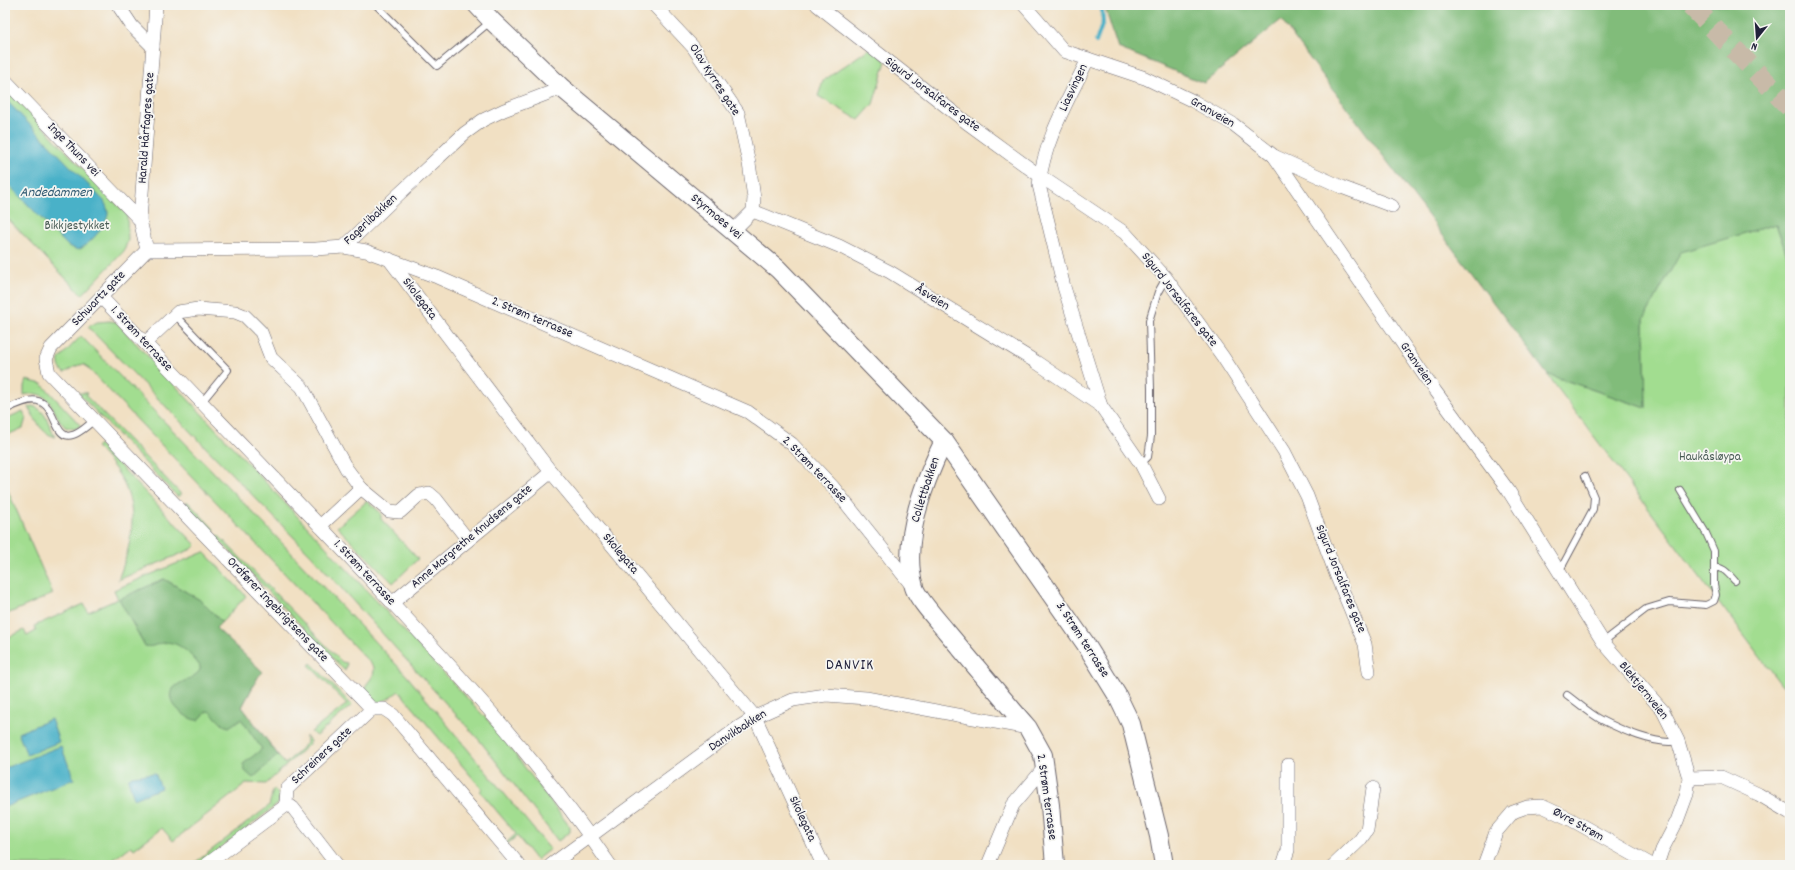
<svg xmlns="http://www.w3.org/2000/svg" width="1795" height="870" font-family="Dekko,sans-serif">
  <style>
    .green { fill: #a2dd90; stroke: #628066 }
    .forest { fill: #81bc7a; stroke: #526f5a }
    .water { fill: #49b1c8; stroke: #366a82 }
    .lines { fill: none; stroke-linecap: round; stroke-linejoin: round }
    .stream { stroke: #49b1c8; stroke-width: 4 }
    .trunk-tunnel { stroke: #c8baa8; stroke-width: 21; stroke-dasharray: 21 10; stroke-linecap: butt }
    .service-casing { stroke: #6a646b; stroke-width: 8 }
    .minor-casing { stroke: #6a646b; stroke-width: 14 }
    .secondary-casing { stroke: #6a646b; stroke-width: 20 }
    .service { stroke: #fff; stroke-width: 6 }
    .minor { stroke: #fff; stroke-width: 13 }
    .secondary { stroke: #fff; stroke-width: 18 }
    .labels { text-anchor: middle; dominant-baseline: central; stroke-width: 3.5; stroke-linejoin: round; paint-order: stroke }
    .street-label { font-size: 13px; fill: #22223b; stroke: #f6f6f2 }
    .park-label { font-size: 13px; fill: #485a54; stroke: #f6f6f2 }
    .water-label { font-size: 14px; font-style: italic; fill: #325b73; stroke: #f6f6f2 }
    .quarter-label { font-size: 15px; letter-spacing: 1px; fill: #22223b; stroke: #f6f6f2 }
  </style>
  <rect width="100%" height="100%" fill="#f6f6f2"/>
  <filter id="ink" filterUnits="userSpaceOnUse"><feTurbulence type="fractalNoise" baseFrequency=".025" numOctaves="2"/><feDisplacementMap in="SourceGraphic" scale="8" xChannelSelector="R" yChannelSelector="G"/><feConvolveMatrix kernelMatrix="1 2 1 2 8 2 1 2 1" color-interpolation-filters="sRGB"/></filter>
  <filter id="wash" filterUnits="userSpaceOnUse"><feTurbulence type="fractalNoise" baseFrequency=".012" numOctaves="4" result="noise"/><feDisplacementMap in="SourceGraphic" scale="16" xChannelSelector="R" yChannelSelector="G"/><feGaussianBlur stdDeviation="0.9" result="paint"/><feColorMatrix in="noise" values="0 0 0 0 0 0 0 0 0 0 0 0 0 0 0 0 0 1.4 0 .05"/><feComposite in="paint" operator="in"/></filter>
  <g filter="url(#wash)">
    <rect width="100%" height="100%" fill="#f1e0c3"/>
    <!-- green -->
    <g class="green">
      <path d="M870,48l16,13 -13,43 -14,16 -41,-24 5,-15z"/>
      <path d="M5,87l122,128 1,25 -4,11 -42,44 -77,-79z"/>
      <path d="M1776,224l14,40v418l-8,4 -235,-312 99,34 -2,-89 37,-68z"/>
      <path d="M110,321l6,1 379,406 75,99v5l-12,9 -78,-100 -168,-185 -224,-229 9,-5z"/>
      <path d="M81,336l184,189 142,151 143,173 -14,11 -19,-24 -10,8 -1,-1 10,-9 -36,-43 2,-2 -83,-98c-14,10 -21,19 -34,-1 1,-10 10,-10 9,-23l-289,-302c-8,-2 -14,5 -21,8 -4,-4 -6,-8 -5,-14z"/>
      <path d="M26,380l16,4 39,42 -7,3 -9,-2c-14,-14 -12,-39 -41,-32v-9z"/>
      <path d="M78,393h9v4l93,96v3h-3z"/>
      <path d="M32,406c15,3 16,20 23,31 -14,-4 -20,-17 -26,-30z"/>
      <path d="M23,411l3,7 -3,10 -18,8v-17z"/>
      <path d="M99,444l97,101 -4,4 -74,31c21,-55 22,-90 -22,-133z"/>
      <path d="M5,484l48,110 -48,21z"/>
      <path d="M367,501l14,12v6l37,40 -25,24 -56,-56z"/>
      <path d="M186,502h2l26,27v3h-3l-26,-27z"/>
      <path d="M218,535l124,127 5,1 -2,8 -128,-133z"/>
      <path d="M204,552l42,44 -24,26 -22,-22 -36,-21 -13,5 112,88 -5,5 -16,30 43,57 22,-21 -1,-7 4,5 -1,3 -43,40 -19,-1 -74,58 -11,-13 -28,21 -3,-3 -17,13 2,3 -4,3h-107v-226l19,-9 3,6 9,-5 -2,-5 50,-22 4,8 30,-13 -4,-9z"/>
      <path d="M311,663l41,42 -36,31 -5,-4 36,-28 -38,-39z"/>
      <path d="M274,789c5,4 6,10 4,15l-80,61h-6l77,-59 4,-16z"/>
    </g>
    <!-- forest -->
    <g class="forest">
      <path d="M1104,5h686v259l-14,-40 -95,28 -37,67 2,89 -99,-34 -266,-354 -77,63 -86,-35z"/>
      <path d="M164,579l36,21 22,22 -6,6 47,44 -5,5 -16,30 36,48 -25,23 -8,-7 -2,-7 19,-15 -21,-30 -12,8 -6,-2 -14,-14 -3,1 -7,8c-11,2 -35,-19 -27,-30 6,-9 21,-10 28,-20v-4c-8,-10 -22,-27 -37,-23 -7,1 -11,5 -18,3l-26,-47z"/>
    </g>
    <!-- water -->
    <g class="water">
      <path d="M5,99l99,102c2,4 4,9 4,13 -1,11 -20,32 -30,36l-10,-4 -63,-65z"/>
      <path d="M51,719l8,23 -32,13 -9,-22z"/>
      <path d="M61,746l13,33 -69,28v-39z"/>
      <path d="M155,773l6,15 -27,11 -6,-20 4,-3z"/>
    </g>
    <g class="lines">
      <!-- stream -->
      <path class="stream" d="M1096,42l7,-20 -1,-12 2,-5"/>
    </g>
  </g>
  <g filter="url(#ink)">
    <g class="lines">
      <!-- trunk-tunnel -->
      <path class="trunk-tunnel" d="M1691,5l99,102"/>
      <defs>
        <g id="service">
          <path d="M376,5l61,61 53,-44"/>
          <path d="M175,315l53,55 -27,33"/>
          <path d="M5,410c9,-4 23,-12 33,-9 24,6 12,61 56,19"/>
          <path d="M1141,464l7,-7 3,-21v-48l-2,-67 9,-29 8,-14"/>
          <path d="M1714,569c9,-4 15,6 21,12"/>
          <path d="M1559,572l34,-63 1,-12 -9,-21"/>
          <path d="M1603,642l43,-33 23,-7 37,3 8,-4 2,-6 -2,-10v-34l-8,-18 -26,-43"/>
          <path d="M1567,695c11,8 22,18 33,24 19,10 57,27 78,22"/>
        </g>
        <g id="minor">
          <path d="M118,5l14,21 21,21"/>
          <path d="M654,5l39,42 45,66 11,50 5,35 -1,13 -20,20"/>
          <path d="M817,5l149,117 74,54 85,57 41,45 57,79 61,94 23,45 30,81 28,67 4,28"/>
          <path d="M1024,5l40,46 24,8"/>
          <path d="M5,80l135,140"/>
          <path d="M1274,156l70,32 48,18"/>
          <path d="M753,211l86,35 51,26 146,90 65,44 40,58 18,35"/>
          <path d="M344,247l22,4 71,26 311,135 44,32 41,43 80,100"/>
          <path d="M147,250l-96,98 -5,11 3,14 323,336"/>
          <path d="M147,250l169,-1 28,-2 54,-52 67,-62 18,-13 21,-10 58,-22"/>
          <path d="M147,250l-7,-30 16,-215"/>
          <path d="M389,259l162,213 204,245 68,148"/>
          <path d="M101,297c90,95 181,188 270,283 85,91 169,182 239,285"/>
          <path d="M145,343l33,-31 20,-3 37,3 10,4 16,16 10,26 31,29 44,81 15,20 28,23 11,1 19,-17 10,-2 7,6 32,41"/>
          <path d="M1101,406l-37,-119 -25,-102c5,-45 30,-86 49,-126l57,19 48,23 40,23 41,32 161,235 73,99 95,152 60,69 15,30 11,37 -2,16 -10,27 -15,29 -5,15"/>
          <path d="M320,526l41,-38"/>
          <path d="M392,603l159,-131"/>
          <path d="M372,709h12l9,6 126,150"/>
          <path d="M1689,778l32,-1 37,17 32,19"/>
          <path d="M286,803l7,5 44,57"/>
          <path d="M206,865l78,-58 2,-4 1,-14 85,-80"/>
          <path d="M551,865l188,-138 16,-10 38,-17 33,-5 40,3 162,30"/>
          <path d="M988,865l25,-60 32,-38"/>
          <path d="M1283,865l5,-15v-85"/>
          <path d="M1334,865l26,-25 7,-10 6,-42"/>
          <path d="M1484,865l12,-33 17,-20 14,-5 15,-1 28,13 82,46"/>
        </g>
        <g id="secondary">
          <path d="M477,5l15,16 70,67 216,181 166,172 141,202 32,52 14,29 28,112 5,29"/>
          <path d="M944,441c-20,41 -43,101 -30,146 3,11 24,34 32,44 27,32 54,65 82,97l15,27 7,50 5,60"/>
        </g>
      </defs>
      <!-- service casing -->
      <use href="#service" class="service-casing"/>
      <!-- minor casing -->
      <use href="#minor" class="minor-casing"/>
      <!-- secondary casing -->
      <use href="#secondary" class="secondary-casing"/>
      <!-- service -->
      <use href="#service" class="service"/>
      <!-- minor -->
      <use href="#minor" class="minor"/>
      <!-- secondary -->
      <use href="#secondary" class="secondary"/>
    </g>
  </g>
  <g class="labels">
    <!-- street labels -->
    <g class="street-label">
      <text transform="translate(714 80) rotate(57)">Olav Kyrres gate</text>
      <text transform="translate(1074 88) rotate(-65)">Liasvingen</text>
      <text transform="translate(932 95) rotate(37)">Sigurd Jorsalfares gate</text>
      <text transform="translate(1212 113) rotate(30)">Granveien</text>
      <text transform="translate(147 128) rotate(-86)">Harald Hårfagres gate</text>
      <text transform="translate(73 150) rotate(46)">Inge Thuns vei</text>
      <text transform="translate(716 217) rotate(40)">Styrmoes vei</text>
      <text transform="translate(371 220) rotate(-43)">Fagerlibakken</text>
      <text transform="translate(932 298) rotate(32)">Åsveien</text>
      <text transform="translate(99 299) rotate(-46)">Schwartz gate</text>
      <text transform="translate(419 299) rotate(53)">Skolegata</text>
      <text transform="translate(1179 300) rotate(52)">Sigurd Jorsalfares gate</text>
      <text transform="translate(532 318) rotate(23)">2. Strøm terrasse</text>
      <text transform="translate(141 339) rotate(47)">1. Strøm terrasse</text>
      <text transform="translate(1416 364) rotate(56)">Granveien</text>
      <text transform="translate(814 470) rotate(46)">2. Strøm terrasse</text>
      <text transform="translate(926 490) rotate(-72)">Collettbakken</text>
      <text transform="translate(472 537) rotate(-40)">Anne Margrethe Knudsens gate</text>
      <text transform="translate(620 554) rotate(50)">Skolegata</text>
      <text transform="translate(364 573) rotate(47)">1. Strøm terrasse</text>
      <text transform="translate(1340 579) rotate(68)">Sigurd Jorsalfares gate</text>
      <text transform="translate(277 610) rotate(46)">Ordfører Ingebrigtsens gate</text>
      <text transform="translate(1082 640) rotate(57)">3. Strøm terrasse</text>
      <text transform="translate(1643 691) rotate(51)">Blektjernveien</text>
      <text transform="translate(738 731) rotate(-33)">Danvikbakken</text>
      <text transform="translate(322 756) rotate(-43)">Schreiners gate</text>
      <text transform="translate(1046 797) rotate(82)">2. Strøm terrasse</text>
      <text transform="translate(802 819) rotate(65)">Skolegata</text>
      <text transform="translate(1578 825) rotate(29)">Øvre Strøm</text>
    </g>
    <!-- park labels -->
    <g class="park-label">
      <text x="77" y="226">Bikkjestykket</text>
      <text x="1710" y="457">Haukåsløypa</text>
    </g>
    <!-- water labels -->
    <g class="water-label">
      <text x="56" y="193">Andedammen</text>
    </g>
    <!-- quarter labels -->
    <g class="quarter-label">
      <text x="850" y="666">DANVIK</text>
    </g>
  </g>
  <!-- margin -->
  <rect width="1795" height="870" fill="none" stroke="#f6f6f2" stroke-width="20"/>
  <!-- north arrow -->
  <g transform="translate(1757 38) rotate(197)" stroke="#f6f6f2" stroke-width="3" paint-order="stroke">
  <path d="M0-3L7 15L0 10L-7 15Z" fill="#22223b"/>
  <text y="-6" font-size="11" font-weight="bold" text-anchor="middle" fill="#22223b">N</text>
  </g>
</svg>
